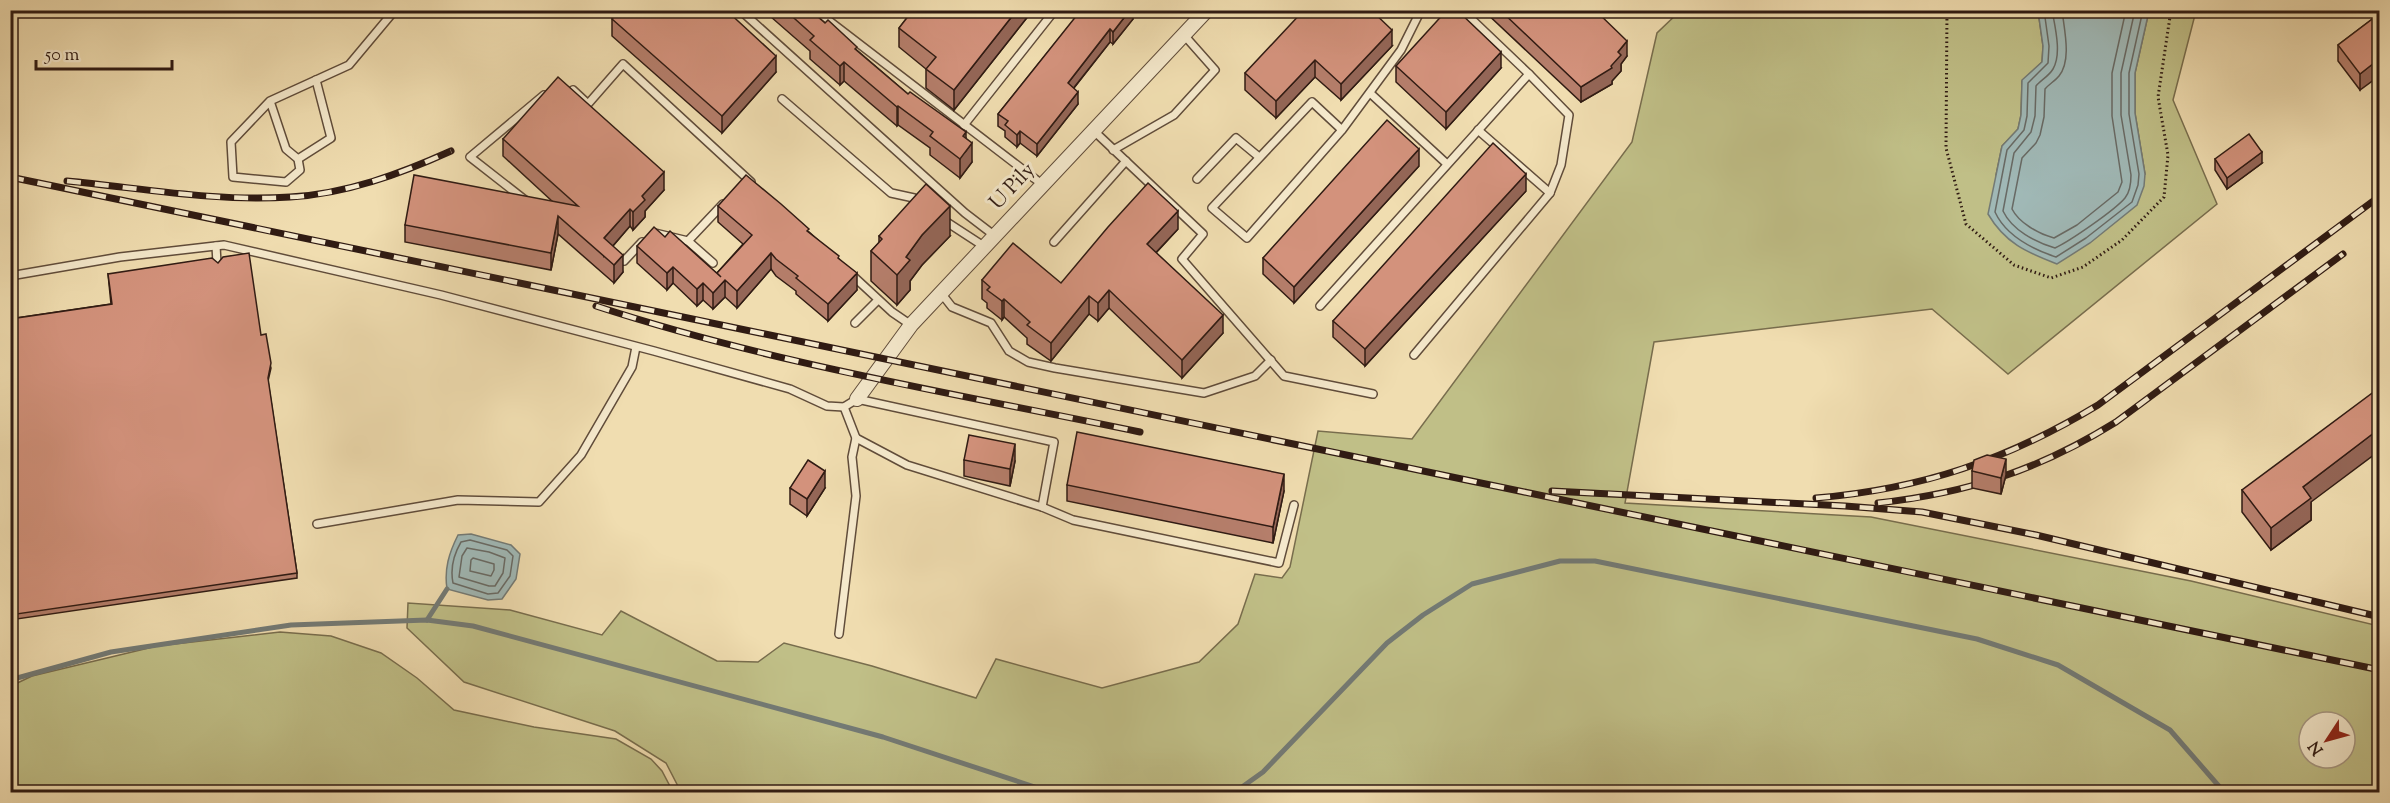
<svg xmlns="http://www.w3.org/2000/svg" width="2390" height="803" font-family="'Sorts Mill Goudy',serif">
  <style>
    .green { fill: #c0bf87; stroke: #786d4d; stroke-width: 1.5; fill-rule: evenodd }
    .water { fill: #a0b9b7; stroke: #737a75; stroke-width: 1.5 }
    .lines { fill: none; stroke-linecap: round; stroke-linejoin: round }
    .shore { stroke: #686a65; stroke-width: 1.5 }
    .stream { stroke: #737a75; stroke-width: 5 }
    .lane-casing { stroke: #604c3a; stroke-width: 10 }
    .street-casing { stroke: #604c3a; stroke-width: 16 }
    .path { stroke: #301b13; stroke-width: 3; stroke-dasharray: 1.5 3; stroke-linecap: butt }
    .lane { stroke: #f5e9cc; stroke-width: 7 }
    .street { stroke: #f5e9cc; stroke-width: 14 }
    .rail-casing { stroke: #301b13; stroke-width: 7 }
    .rail { stroke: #f5e9cc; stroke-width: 4.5; stroke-dasharray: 14; stroke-linecap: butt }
    .wall { fill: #b57e6b; stroke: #301b13; stroke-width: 1.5 }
    .shaded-wall { fill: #946657; stroke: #301b13; stroke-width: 1.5 }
    .building { fill: #d3927c; stroke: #301b13; stroke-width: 1.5 }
    .labels { text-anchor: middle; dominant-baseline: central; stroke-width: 6; stroke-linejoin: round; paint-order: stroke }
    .street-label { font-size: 21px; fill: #301b13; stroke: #f5e9cc }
  </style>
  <rect width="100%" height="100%" fill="#f0ddb0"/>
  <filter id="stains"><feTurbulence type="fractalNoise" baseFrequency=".00333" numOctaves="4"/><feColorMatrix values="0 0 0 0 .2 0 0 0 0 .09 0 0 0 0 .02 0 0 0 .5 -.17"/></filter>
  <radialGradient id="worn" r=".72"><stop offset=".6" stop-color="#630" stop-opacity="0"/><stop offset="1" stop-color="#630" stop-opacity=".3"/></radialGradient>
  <!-- green -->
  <g class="green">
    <path d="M1680,11h358l5,35 -1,16 -20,19 -1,34 -3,14 -16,17 -6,29 149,-1 -10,-61v-40l14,-62h47l-23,89 44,104 -209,170 -76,-65 -278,33 -29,161 246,14 320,64 188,45v166h-1698l-15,-29 -51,-32 -151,-49 -57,-54 1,-25 102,7 92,25 19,-24 96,50 41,1 26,-19 88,23 104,32 20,-39 106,29 97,-26 39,-38 17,-50 27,4 8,-11 28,-136 94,8 220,-297 25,-109zM2309,722h36v36h-36z"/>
    <path d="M280,632l51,4 50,17 36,25 37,32 80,17 82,12 35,20 11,12 11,21h-662v-106l21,-10 125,-30z"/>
  </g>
  <!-- water -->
  <g class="water">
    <path d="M2038,11h111l-14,62v40l10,61 -1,12 -7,19 -47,38 -33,21c-31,-12 -52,-21 -69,-50l14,-68 16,-17 3,-14 1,-35 20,-18 1,-16z"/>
    <path d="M471,534l40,11 9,9 -4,25 -14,20 -14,1 -41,-11c-3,-20 2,-36 11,-54z"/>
  </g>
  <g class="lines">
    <!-- shore -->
    <g class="shore">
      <path d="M2044,10l5,36 -1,17 -20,20 -1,33 -3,14 -17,20 -12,62c11,24 37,37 61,45l30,-19 46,-36 6,-17 1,-11 -10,-60v-41l14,-63"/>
      <path d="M2052,10c3,17 10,44 1,59 -4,7 -12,11 -17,17l-1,30 -4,16 -17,21 -11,58c9,19 32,31 52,37 15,-7 60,-38 70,-50 5,-6 6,-16 6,-23l-10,-60v-42l14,-63"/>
      <path d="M2062,10c2,19 10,50 -3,66 -4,5 -10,8 -14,13l-1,28 -4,18 -4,8 -14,15 -10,51c7,14 27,25 42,29l23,-13 41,-33 4,-10 -10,-66v-43l14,-63"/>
      <path d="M470,540l37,10 6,6 -3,20 -12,17 -10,1 -35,-11c-3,-15 1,-29 8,-41z"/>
      <path d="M467,548l22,4 16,6 -2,15 -8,13h-6l-30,-9 3,-21z"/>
      <path d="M473,558l21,6v6l-3,6 -21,-5 1,-11z"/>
    </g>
    <!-- stream -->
    <g class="stream">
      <path d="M427,620l20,-31"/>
      <path d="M10,680l101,-28 180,-27 136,-5 46,6 410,111 167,55h171l21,-5 21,-15 124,-129 36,-28 49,-31 88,-23h35l382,78 81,26 112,65 54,62"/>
    </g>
    <defs>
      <g id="lane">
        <path d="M740,10l225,203 30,23"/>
        <path d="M815,10l228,175"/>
        <path d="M1529,74l40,41 -8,50 -11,28"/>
        <path d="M573,90l15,14 35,-40 128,118"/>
        <path d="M1370,93l77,71"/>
        <path d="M782,99l109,94 23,5 7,5"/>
        <path d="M270,101l16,48 12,10 2,11 -14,12 -53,-5 -2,-35 39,-41 79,-36 46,-55"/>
        <path d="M964,125l91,-115"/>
        <path d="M1342,130l-30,-28 -100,106 35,30 95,-108 59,-80 20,-40"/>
        <path d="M1094,131l109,103 -21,25 102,117 89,18"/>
        <path d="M1113,150l61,-35 41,-45 -31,-35"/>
        <path d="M298,159l33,-21 -15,-58"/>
        <path d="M1197,179l39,-41 23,19"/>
        <path d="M525,200l-55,-43 74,-62"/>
        <path d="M942,219l43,28"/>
        <path d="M655,233l33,8 35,-37"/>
        <path d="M688,241l25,22"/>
        <path d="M1054,242l72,-81"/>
        <path d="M216,246l1,17"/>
        <path d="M624,261l18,-19"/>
        <path d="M852,275l40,37 19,13"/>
        <path d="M10,276l110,-19 104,-12 217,50 213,56 136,38 37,17 17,1 13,-8 197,43 -12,65"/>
        <path d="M941,293l11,14 39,16 18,28 19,11 27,6 149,25 51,-17 16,-16"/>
        <path d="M1320,306l209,-232 -67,-64"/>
        <path d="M855,323l23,-23"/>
        <path d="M1414,355l136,-162 -72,-63"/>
        <path d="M844,407l12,31 51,27 135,42 31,13 206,43 15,-58"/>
        <path d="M317,524l141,-24 81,2 42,-47 51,-88 4,-20"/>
        <path d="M839,634l17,-138 -4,-39 4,-19"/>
      </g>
      <path id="street" d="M857,399l54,-74 296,-315"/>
    </defs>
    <!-- lane casing -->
    <use href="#lane" class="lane-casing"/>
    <!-- street casing -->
    <use href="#street" class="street-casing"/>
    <!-- path -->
    <path class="path" d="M1947,10l-1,138 20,76 48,41 37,13 32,-11 39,-27 42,-43 4,-42 -10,-58 13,-87"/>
    <!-- lane -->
    <use href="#lane" class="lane"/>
    <!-- street -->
    <use href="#street" class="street"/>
    <defs>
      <g id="rail">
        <path d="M10,177l2370,493"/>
        <path d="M67,181c74,7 149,21 223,16 56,-3 110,-23 161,-46"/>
        <path d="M596,306c177,58 362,88 544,126"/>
        <path d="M1552,491l293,15 77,6 114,23 344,82"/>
        <path d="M1816,498c106,-9 191,-38 282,-93l282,-209"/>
        <path d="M1878,503c90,-10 161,-33 238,-81l227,-168"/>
      </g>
    </defs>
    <!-- rail casing -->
    <use href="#rail" class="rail-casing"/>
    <!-- rail -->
    <use href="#rail" class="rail"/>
  </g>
  <!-- wall -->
  <g class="wall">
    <path d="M763,10h47l98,84 58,44 6,24 -12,16 -30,-23v-7l-32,-23 -1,1 -53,-45 -4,4 -30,-26v-8z"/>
    <path d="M913,10h120l-79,100 -28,-22v-19l-27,-22v-19z"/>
    <path d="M1073,10h60v9l-20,25 -3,-2 -36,46 4,16 -41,52 -17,-13 -3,4 -12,-10v-6l-7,-5v-12l79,-98 -4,-4z"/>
    <path d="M1483,10h114l-1,2 31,44 -6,8v7l-9,10v3l-31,18z"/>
    <path d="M2379,14l-19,76 -22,-29v-16z"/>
    <path d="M612,19l164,53 -54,61 -110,-97z"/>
    <path d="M1392,46l-51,54 -26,-23 -39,41 -31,-28v-17z"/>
    <path d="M1396,66l105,2 -55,61 -50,-47z"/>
    <path d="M503,139l161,51 -19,21v6l-12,13 -3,-4 -17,20 10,26 -9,11 -56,-49 -7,36 -146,-28v-17l148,-23 -50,-46z"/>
    <path d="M2215,159l47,4 -35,26 -12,-19z"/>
    <path d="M1419,166l-125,137 -31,-29v-16z"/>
    <path d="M1526,191l-161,175 -32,-29v-16z"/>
    <path d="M718,206l91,26 30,27 18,31 -29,31 -32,-27v-3l-20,-15 -5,-7 -34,39 -12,-11 -12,12 -10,-9 -6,6 -24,-23 -6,7 -30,-27v-17l28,-9 52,36 26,-29 -25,-22z"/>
    <path d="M1178,229l-22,24 67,80 -41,45 -73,-70 -11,13 -9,-7 -38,47 -24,-17v-6l-23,-21 -2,3 -15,-12v-5l-5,-4v-19l79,3z"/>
    <path d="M879,236h71l-28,29 -12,16v9l-13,15 -26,-24v-30l8,-8z"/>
    <path d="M108,274l153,61 10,33 -3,13 29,192v5l-287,42v-301l101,-15z"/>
    <path d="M964,460l51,1 -5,25 -46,-10z"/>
    <path d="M1972,471l34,4 -5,19 -29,-6z"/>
    <path d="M1067,485l217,6 -11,52 -206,-42z"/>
    <path d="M790,488h35l-18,28 -17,-12z"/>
    <path d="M2242,490l69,12v18l-40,30 -29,-38z"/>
  </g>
  <!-- shaded-wall -->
  <g class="shaded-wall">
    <path d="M1017,10h16l-79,100v-20z"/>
    <path d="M1130,10h3v9l-20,25v-12z"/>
    <path d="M1110,29v13l-42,53v-12z"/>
    <path d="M1392,30v16l-51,54v-16z"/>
    <path d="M1627,41v15l-6,8v7l-9,10v3l-31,18v-15l30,-21 7,-14z"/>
    <path d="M1501,52v16l-55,61v-17z"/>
    <path d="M776,56v16l-54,61v-17z"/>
    <path d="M2379,59v17l-19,14v-16z"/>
    <path d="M1315,60v17l-39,41v-17z"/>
    <path d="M844,62v19l-4,4v-19z"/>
    <path d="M1078,92v12l-41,52v-12z"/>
    <path d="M898,106v19l-1,1v-19z"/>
    <path d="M1020,131v12l-3,4v-12z"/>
    <path d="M966,132v19l6,-8v19l-12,16v-19l3,-23z"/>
    <path d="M1419,149v17l-125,137v-16z"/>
    <path d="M2262,152v11l-35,26v-11z"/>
    <path d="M664,172v18l-19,21v6l-12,13v-18l9,-16z"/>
    <path d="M1526,174v17l-161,175v-17z"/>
    <path d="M950,206v30l-28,29 -12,16v9l-13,15v-30l9,-18 16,-22z"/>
    <path d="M630,209v17l-26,30v-18z"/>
    <path d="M1178,211v18l-31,33v-18z"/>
    <path d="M558,216v18l-7,36v-17z"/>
    <path d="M771,253v16l-34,39v-17z"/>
    <path d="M623,255v17l-9,11v-18z"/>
    <path d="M673,267v16l-6,7v-17z"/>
    <path d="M857,273v17l-29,31v-17z"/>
    <path d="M725,280v17l-12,12v-16z"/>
    <path d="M703,283v17l-6,6v-17z"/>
    <path d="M1109,290v18l-11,13v-18z"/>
    <path d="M1089,296v18l-38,47v-18z"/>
    <path d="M1004,299v18l-2,3v-19z"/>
    <path d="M1223,315v18l-41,45v-18z"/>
    <path d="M2379,429v22l-68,51v18l-40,30v-22l32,-41z"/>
    <path d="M1015,444v17l-5,25v-17z"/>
    <path d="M2006,459v16l-5,19v-16z"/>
    <path d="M825,471v17l-18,28v-17z"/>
    <path d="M1284,474v17l-11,52v-16z"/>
  </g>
  <!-- building -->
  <g class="building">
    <path d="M620,10h106l50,46 -54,60 -110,-97z"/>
    <path d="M785,10h25l15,13 3,-3 29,27 -2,2 53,45 2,-2 56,40 -3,4 9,7 -12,16 -30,-23 3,-4 -35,-26 -1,1 -53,-45 -4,4 -30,-26 4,-4z"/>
    <path d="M913,10h104l-63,80 -28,-21 10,-12 -37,-29z"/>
    <path d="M1081,10h49l-17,22 -3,-3 -42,54 10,9 -41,52 -17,-13 -3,4 -12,-10 3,-4 -10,-7z"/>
    <path d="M1304,10h67l21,20 -51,54 -26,-24 -39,41 -31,-28z"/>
    <path d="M1447,10h10l44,42 -55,60 -50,-46z"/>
    <path d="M1500,10h95l32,31 -9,11 3,3 -10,11 1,2 -31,19z"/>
    <path d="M2379,14v45l-19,15 -22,-29z"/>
    <path d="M558,77l106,95 -22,24 3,4 -12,12 -3,-3 -26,29 19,17 -9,10 -56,-49 -7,37 -146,-28 9,-50 164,31 -75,-67z"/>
    <path d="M1387,120l32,29 -125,138 -31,-29z"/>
    <path d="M2249,134l13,18 -35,26 -12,-19z"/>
    <path d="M1493,143l33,31 -161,175 -32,-28z"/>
    <path d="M746,175l35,29 28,25 -2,2 32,25 -1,2 19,15 -29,31 -32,-26 2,-2 -22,-17 -5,-6 -34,38 -12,-11 -12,13 -10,-10 -6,6 -24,-22 -6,6 -30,-27 17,-19 11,10 5,-6 51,46 -4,-4 35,-38 -34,-29z"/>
    <path d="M1148,183l30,28 -31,33 76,71 -41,45 -73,-70 -11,13 -9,-7 -38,47 -24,-18 3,-3 -26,-23 -2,2 -15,-11 3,-3 -8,-7 31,-37 48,40 47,-56z"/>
    <path d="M926,184l24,22 -28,29 -16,22 4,3 -13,15 -26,-24 11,-12 -3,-3z"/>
    <path d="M249,253l12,82 5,-1 5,29 -3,15 29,195 -287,42v-296l102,-15 -4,-30 104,-16 6,5 5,-6z"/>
    <path d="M2379,388v41l-76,58 8,11 -40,30 -29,-38z"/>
    <path d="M1077,432l207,42 -11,53 -206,-42z"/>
    <path d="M969,435l46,9 -5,25 -46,-9z"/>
    <path d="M1987,455l19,4 -5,19 -29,-7 2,-11z"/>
    <path d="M808,460l17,11 -18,28 -17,-11z"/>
  </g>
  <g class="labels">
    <!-- street labels -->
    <g class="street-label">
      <text transform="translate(1013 187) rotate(-47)">U Pily</text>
    </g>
  </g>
  <!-- margin -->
  <rect width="2390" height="803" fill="none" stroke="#f0ddb0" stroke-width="36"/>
  <rect x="12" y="12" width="2366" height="779" fill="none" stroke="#301b13" stroke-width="3"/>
  <rect x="18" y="18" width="2354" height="767" fill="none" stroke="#301b13" stroke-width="1.5"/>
  <!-- north arrow -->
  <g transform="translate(2327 740) rotate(234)"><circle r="28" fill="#f5e9cc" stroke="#a69782" stroke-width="1.5"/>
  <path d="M0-4.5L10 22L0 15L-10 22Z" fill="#8f2418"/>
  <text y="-9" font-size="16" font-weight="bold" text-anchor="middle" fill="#301b13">N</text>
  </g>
  <!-- scale -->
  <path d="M36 60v9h136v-9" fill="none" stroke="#301b13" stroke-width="3"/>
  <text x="45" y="60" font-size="18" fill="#301b13" stroke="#f5e9cc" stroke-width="4.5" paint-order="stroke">50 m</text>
  <rect width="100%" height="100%" filter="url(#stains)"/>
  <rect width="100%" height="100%" fill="url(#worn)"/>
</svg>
